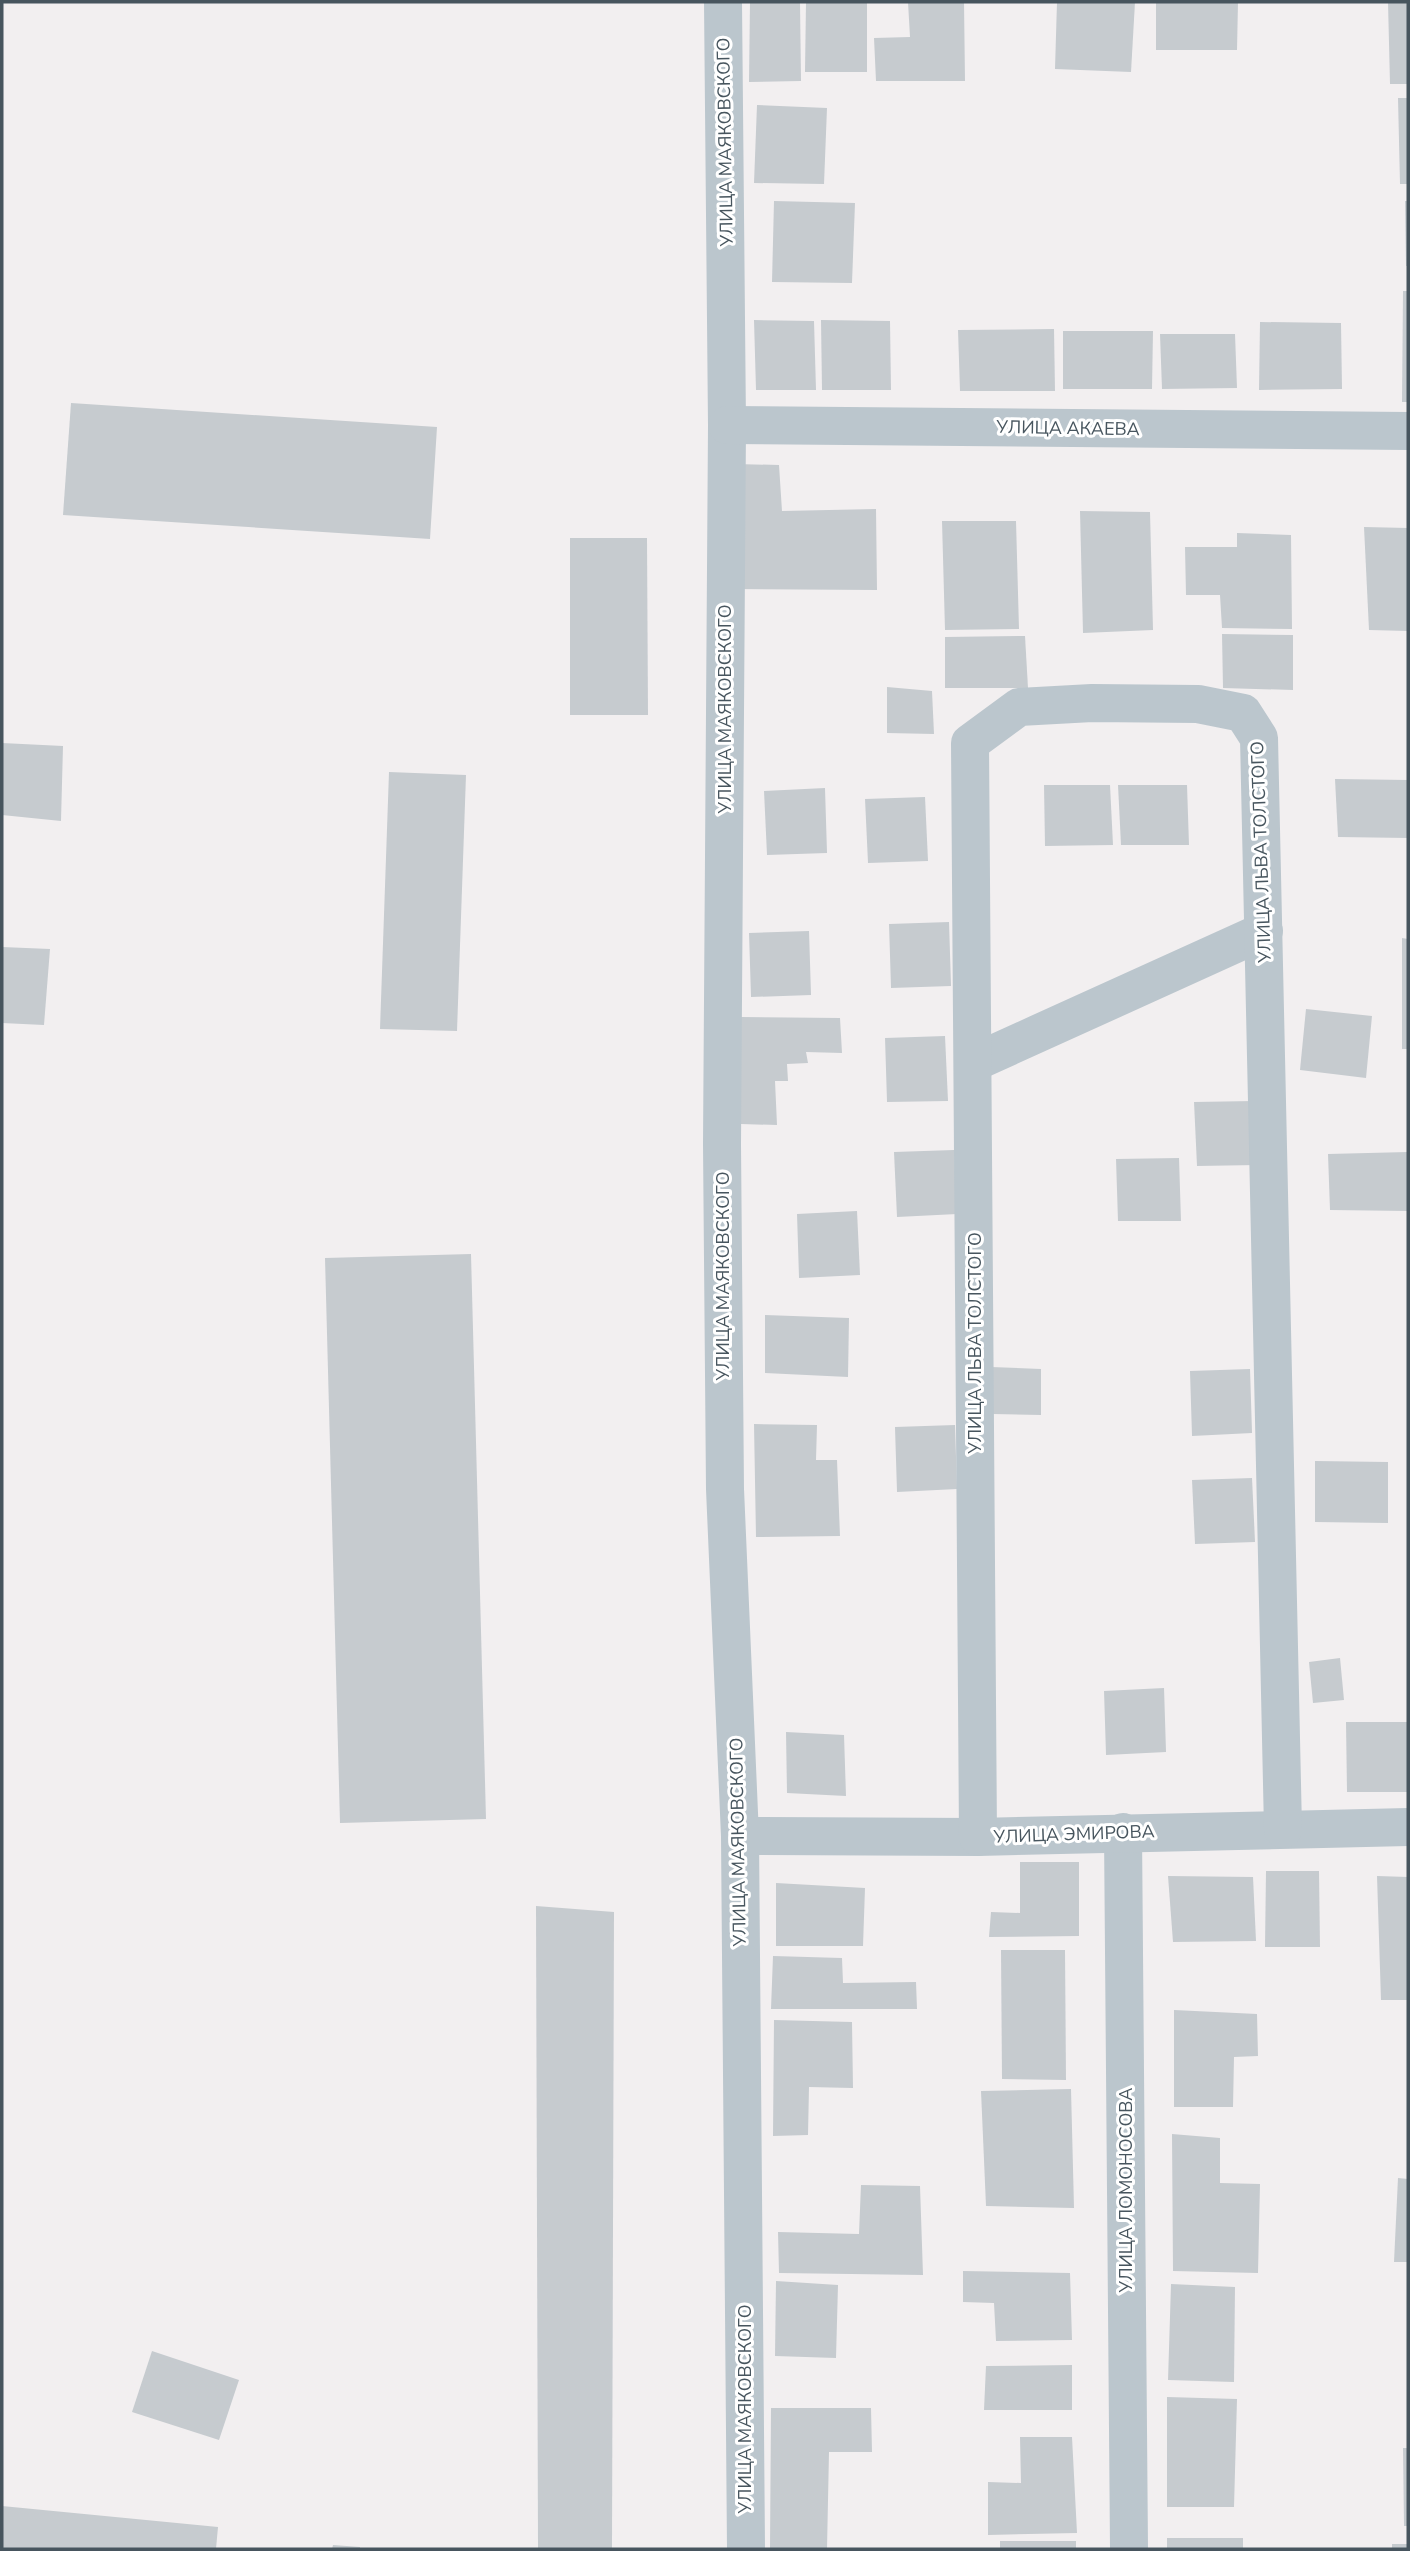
<svg xmlns="http://www.w3.org/2000/svg" width="1410" height="2551" font-family="'Nunito Sans',sans-serif">
  <style>
    .building { fill: #c6cbcf }
    .lines { fill: none; stroke-linecap: round; stroke-linejoin: round }
    .minor { stroke: #bbc6cd; stroke-width: 38 }
    .labels { text-anchor: middle; dominant-baseline: central; stroke-width: 6; stroke-linejoin: round; paint-order: stroke }
    .street-label { font-size: 18px; fill: #47555e; stroke: #fff }
  </style>
  <rect width="100%" height="100%" fill="#f2eff0"/>
  <!-- building -->
  <g class="building">
    <path d="M750,2h50l1,79 -52,1z"/>
    <path d="M806,2h61v70h-62z"/>
    <path d="M908,2h56l1,79h-89l-2,-43 36,-1z"/>
    <path d="M1057,2h78l-4,70 -76,-3z"/>
    <path d="M1156,2h82l-1,48h-81z"/>
    <path d="M1388,2h20v82h-18z"/>
    <path d="M1398,98h10v86h-8z"/>
    <path d="M757,105l70,3 -3,76 -70,-1z"/>
    <path d="M774,201l81,2 -3,80 -80,-1z"/>
    <path d="M1405,201h3v65h-2z"/>
    <path d="M1403,291h5v111h-6z"/>
    <path d="M754,320l60,1 2,69h-60z"/>
    <path d="M821,320l69,1 1,69h-69z"/>
    <path d="M1260,322l81,1 1,66 -83,1z"/>
    <path d="M1054,329l1,62h-95l-2,-61z"/>
    <path d="M1063,331h90l-1,58h-89z"/>
    <path d="M1160,334h75l2,54 -75,1z"/>
    <path d="M71,403l366,24 -7,112 -367,-24z"/>
    <path d="M735,464l44,1 3,46 94,-2 1,81 -142,-1z"/>
    <path d="M1080,511l70,1 3,118 -70,3z"/>
    <path d="M942,521h74l3,108 -74,1z"/>
    <path d="M1364,527l44,1v103l-39,-1z"/>
    <path d="M1237,533l54,2 1,94 -70,-1 -2,-33h-34l-1,-48h52z"/>
    <path d="M570,538h77l1,177h-78z"/>
    <path d="M1222,634l71,1v55l-70,-2z"/>
    <path d="M1025,636l3,52h-83v-51z"/>
    <path d="M887,687l45,4 2,43 -47,-1z"/>
    <path d="M2,743l61,3 -2,75 -59,-6z"/>
    <path d="M389,772l77,3 -9,256 -77,-2z"/>
    <path d="M1335,779l73,1v58l-70,-1z"/>
    <path d="M1044,785h66l3,60 -68,1z"/>
    <path d="M1118,785h69l2,60h-68z"/>
    <path d="M825,788l2,65 -60,2 -3,-64z"/>
    <path d="M925,797l3,64 -60,2 -3,-64z"/>
    <path d="M949,922l2,64 -60,2 -2,-64z"/>
    <path d="M809,931l2,64 -60,2 -2,-64z"/>
    <path d="M1402,938l6,1v110h-6z"/>
    <path d="M2,947l48,2 -6,76 -42,-2z"/>
    <path d="M1306,1009l66,7 -6,62 -66,-8z"/>
    <path d="M741,1017l99,1 2,35 -36,-1 2,11 -21,1 1,17h-13l2,44 -36,-1z"/>
    <path d="M945,1036l3,65 -61,1 -2,-64z"/>
    <path d="M1254,1101l3,64 -60,1 -3,-64z"/>
    <path d="M954,1150l3,64 -60,3 -3,-65z"/>
    <path d="M1408,1152v59l-78,-1 -2,-56z"/>
    <path d="M1179,1158l2,63h-63l-2,-62z"/>
    <path d="M857,1211l3,64 -61,3 -2,-64z"/>
    <path d="M471,1254l15,565 -146,4 -15,-565z"/>
    <path d="M765,1315l84,3 -1,59 -83,-4z"/>
    <path d="M991,1367l50,2v46l-48,-1z"/>
    <path d="M1250,1369l2,64 -60,3 -2,-65z"/>
    <path d="M754,1424l63,1 -1,35h21l3,76 -84,1z"/>
    <path d="M955,1425l2,64 -60,3 -2,-65z"/>
    <path d="M1315,1461l73,1v61l-73,-1z"/>
    <path d="M1252,1478l3,64 -60,2 -3,-64z"/>
    <path d="M1340,1658l4,42 -31,3 -4,-41z"/>
    <path d="M1164,1688l2,64 -60,3 -2,-64z"/>
    <path d="M1346,1722h62v70h-61z"/>
    <path d="M786,1732l58,3 2,61 -59,-3z"/>
    <path d="M1020,1862h59v74l-90,1 2,-25 29,1z"/>
    <path d="M1266,1871h53l1,76h-55z"/>
    <path d="M1168,1876l85,1 3,64 -83,1z"/>
    <path d="M1377,1876l31,1v123h-27z"/>
    <path d="M776,1883l89,5 -2,58h-87z"/>
    <path d="M536,1906l78,6 -2,637h-74z"/>
    <path d="M1001,1950h64l1,130 -64,-1z"/>
    <path d="M773,1956l69,2 1,25 73,-1 1,27h-146z"/>
    <path d="M1174,2010l83,4 1,42 -24,1 -1,50h-59z"/>
    <path d="M774,2020l78,2 1,66 -44,-1 -1,48 -35,1z"/>
    <path d="M1071,2089l3,119 -88,-2 -5,-115z"/>
    <path d="M1172,2134l48,4v45l40,1 -2,89 -85,-2z"/>
    <path d="M1398,2178l10,1v83h-14z"/>
    <path d="M861,2185l59,1 3,89 -144,-2 -1,-41 81,2z"/>
    <path d="M963,2271l107,2 2,67 -76,1 -2,-38 -31,-1z"/>
    <path d="M776,2281l62,4 -2,73 -61,-2z"/>
    <path d="M1171,2284l64,3 -1,95 -66,-2z"/>
    <path d="M152,2351l87,29 -20,60 -87,-28z"/>
    <path d="M1072,2365v45h-88l2,-44z"/>
    <path d="M1167,2397l70,2 -3,108h-67z"/>
    <path d="M771,2408h100l1,44h-43l-2,97h-57z"/>
    <path d="M1020,2437h52l5,96 -89,2v-53l33,1z"/>
    <path d="M1403,2448h5v78h-4z"/>
    <path d="M2,2506l216,21 -2,22h-214z"/>
    <rect x="1167" y="2538" width="76" height="11"/>
    <rect x="1000" y="2541" width="76" height="8"/>
    <rect x="1392" y="2544" width="16" height="5"/>
    <path d="M333,2545l27,2v2h-28z"/>
  </g>
  <g class="lines">
    <!-- minor -->
    <g class="minor">
      <path d="M723,2l4,423 -5,719 3,345 15,347 6,713"/>
      <path d="M727,425l681,6"/>
      <path d="M973,1063l291,-132"/>
      <path d="M1123,1832l6,717"/>
      <path d="M740,1836l238,1 430,-10"/>
      <path d="M978,1837l-8,-1094 49,-36 73,-4 106,1 45,9 16,25 24,1091"/>
    </g>
  </g>
  <g class="labels">
    <!-- street labels -->
    <g class="street-label">
      <text transform="translate(725 142) rotate(-91)">УЛИЦА МАЯКОВСКОГО</text>
      <text transform="translate(1068 428) rotate(1)">УЛИЦА АКАЕВА</text>
      <text transform="translate(725 709) rotate(-90)">УЛИЦА МАЯКОВСКОГО</text>
      <text transform="translate(1261 852) rotate(-92)">УЛИЦА ЛЬВА ТОЛСТОГО</text>
      <text transform="translate(723 1276) rotate(-90)">УЛИЦА МАЯКОВСКОГО</text>
      <text transform="translate(975 1343) rotate(-90)">УЛИЦА ЛЬВА ТОЛСТОГО</text>
      <text transform="translate(1074 1834) rotate(-2)">УЛИЦА ЭМИРОВА</text>
      <text transform="translate(738 1842) rotate(-91)">УЛИЦА МАЯКОВСКОГО</text>
      <text transform="translate(1126 2190) rotate(-90)">УЛИЦА ЛОМОНОСОВА</text>
      <text transform="translate(745 2409) rotate(-90)">УЛИЦА МАЯКОВСКОГО</text>
    </g>
  </g>
  <!-- border -->
  <rect width="1410" height="2551" fill="none" stroke="#47555e" stroke-width="7"/>
</svg>
